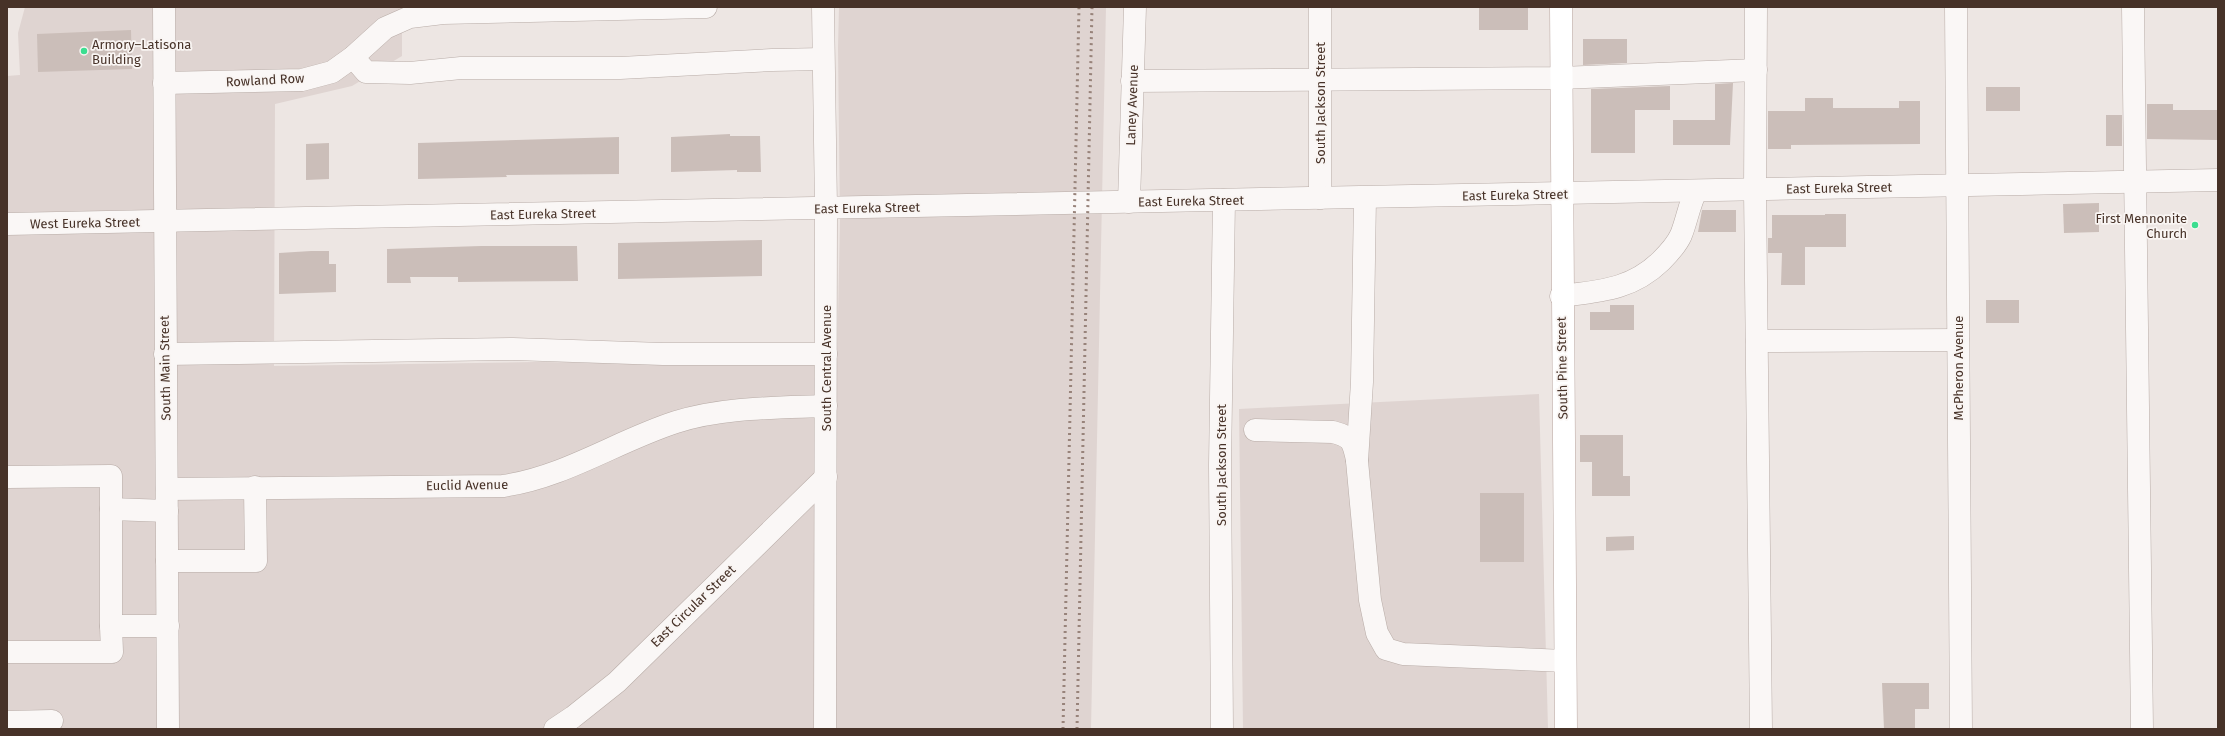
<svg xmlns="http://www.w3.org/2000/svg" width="2225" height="736" font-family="'Fira Sans',sans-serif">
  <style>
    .built { fill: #dfd4d1 }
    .building { fill: #cbbeb9 }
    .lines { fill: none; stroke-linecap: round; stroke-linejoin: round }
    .minor-casing { stroke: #b8aca7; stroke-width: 23 }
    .major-casing { stroke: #baa7a1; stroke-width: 23 }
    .minor { stroke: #faf7f6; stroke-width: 22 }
    .major { stroke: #fff; stroke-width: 22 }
    .rail { stroke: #98837a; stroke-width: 3; stroke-dasharray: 2 4; stroke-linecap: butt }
    .poi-dot { fill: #3bde90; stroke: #f9f5f3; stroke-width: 1.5 }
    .labels { text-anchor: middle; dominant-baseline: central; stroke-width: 3.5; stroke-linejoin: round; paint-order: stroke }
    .poi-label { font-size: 13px; fill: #473228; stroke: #f9f5f3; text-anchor: start }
    .street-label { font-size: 13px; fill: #473228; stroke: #f9f5f3 }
  </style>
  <rect width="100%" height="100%" fill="#ede6e3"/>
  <!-- built -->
  <g class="built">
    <path d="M25,7h377v49l-50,30 -77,18 -1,262 261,-4 302,3 3,-144 -2,-173 1,-41h267l-15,722h-1084v-653l13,-1 -2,-42z"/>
    <path d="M1539,394l9,335h-305l-4,-320z"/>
  </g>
  <!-- building -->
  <g class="building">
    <rect x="1479" y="7" width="49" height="23"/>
    <path d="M131,30l1,39 -94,3 -1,-38z"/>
    <path d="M1583,39h44v24l-44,2z"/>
    <path d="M1733,83l-3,62h-57v-25h42v-36z"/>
    <path d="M1670,86v24h-35v43h-44v-64z"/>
    <rect x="1986" y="87" width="34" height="24"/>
    <path d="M1805,98h28v10h66v-7h21v43l-129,1v4h-23v-38h37z"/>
    <path d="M2147,104h26v6h45v30l-71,-1z"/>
    <rect x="2106" y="115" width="16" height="31"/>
    <path d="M730,134v2h30l1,36h-24v-2l-66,2v-35z"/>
    <path d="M619,137v37l-113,1 1,2 -89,2v-36z"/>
    <path d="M329,143v36l-23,1v-36z"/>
    <path d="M2099,203v29l-35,1 -1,-29z"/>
    <path d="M1702,210h34v22h-38z"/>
    <path d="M1825,214h21v33h-41v38h-24l1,-32h-14v-15h4v-23h53z"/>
    <path d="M762,240v36l-144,3v-36z"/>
    <path d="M481,246h96l1,35 -120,1v-5h-48l1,6h-24v-34z"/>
    <path d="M311,251h18v13h7v28l-57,2v-41z"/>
    <rect x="1986" y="300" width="33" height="23"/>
    <path d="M1610,305h24v25h-44v-18h20z"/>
    <path d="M1580,435h43v41h7v20h-38v-34h-12z"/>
    <rect x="1480" y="493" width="44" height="69"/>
    <path d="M1634,536v14l-28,1v-14z"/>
    <path d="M1882,683h47v26h-14v20h-31z"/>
  </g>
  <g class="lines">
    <defs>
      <g id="minor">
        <path d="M164,7l4,722"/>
        <path d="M823,7l3,201 -1,521"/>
        <path d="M1756,7l-1,183 6,539"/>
        <path d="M1956,7l5,722"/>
        <path d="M2133,7l9,722"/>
        <path d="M353,57l13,15 44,1 51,-5h159l152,-8 51,-1"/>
        <path d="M1132,81l429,-3 195,-8"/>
        <path d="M164,83l138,-3 30,-8 21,-15 32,-29 25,-11 33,-4 263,-6"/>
        <path d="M1320,198v-191"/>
        <path d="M1365,198l-3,184 -5,79 13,139 7,33 9,16 17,5 162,7"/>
        <path d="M1129,202l6,-195"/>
        <path d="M7,224l2211,-44"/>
        <path d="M1561,296c39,-5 70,-6 100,-35 7,-7 16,-17 20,-26 6,-15 8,-30 15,-44"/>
        <path d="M1757,341l201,-1"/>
        <path d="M165,354l348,-5 150,5h163"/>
        <path d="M1255,430l78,2c19,5 20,9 24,28"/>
        <path d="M7,477l104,-1v33"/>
        <path d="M167,489l336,-3c62,-9 114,-45 173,-64 48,-15 100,-14 150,-16"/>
        <path d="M167,511l-56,-2v117h57"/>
        <path d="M167,561h89l-1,-74"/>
        <path d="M7,652h105l-1,-26"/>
        <path d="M7,722l45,-1"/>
        <path d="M555,729l18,-12 44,-35 209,-205"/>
        <path d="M1222,729l-2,-264 4,-265"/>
      </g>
      <path id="major" d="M1561,7l5,722"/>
    </defs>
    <!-- minor casing -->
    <use href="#minor" class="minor-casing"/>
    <!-- major casing -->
    <use href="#major" class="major-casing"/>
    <!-- minor -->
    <use href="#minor" class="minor"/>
    <!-- major -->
    <use href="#major" class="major"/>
    <!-- rail -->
    <g class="rail">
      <path d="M1063,729l16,-722"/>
      <path d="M1077,729l15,-722"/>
    </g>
  </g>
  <!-- markers -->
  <g class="poi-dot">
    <circle cx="84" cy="51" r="4"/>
    <circle cx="2195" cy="225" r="4"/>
  </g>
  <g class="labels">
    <!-- poi labels -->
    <g class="poi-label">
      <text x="92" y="44">Armory–Latisona<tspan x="92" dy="15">Building</tspan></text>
      <text x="2187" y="218" text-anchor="end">First Mennonite<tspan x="2187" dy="15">Church</tspan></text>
    </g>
    <!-- street labels -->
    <g class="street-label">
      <text transform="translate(265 80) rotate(-3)">Rowland Row</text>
      <text transform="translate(1320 103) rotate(-90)">South Jackson Street</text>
      <text transform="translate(1132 105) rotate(-88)">Laney Avenue</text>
      <text transform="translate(1839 188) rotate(-1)">East Eureka Street</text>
      <text transform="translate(1515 195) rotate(-1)">East Eureka Street</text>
      <text transform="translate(1191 201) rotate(-1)">East Eureka Street</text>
      <text transform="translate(867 208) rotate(-1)">East Eureka Street</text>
      <text transform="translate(543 214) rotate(-1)">East Eureka Street</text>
      <text transform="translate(85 223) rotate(-1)">West Eureka Street</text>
      <text transform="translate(165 368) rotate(-91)">South Main Street</text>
      <text transform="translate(826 368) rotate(-90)">South Central Avenue</text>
      <text transform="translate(1562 368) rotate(-91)">South Pine Street</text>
      <text transform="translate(1958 368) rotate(-90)">McPheron Avenue</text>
      <text transform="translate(1221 465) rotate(-90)">South Jackson Street</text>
      <text transform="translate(467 485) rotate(-1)">Euclid Avenue</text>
      <text transform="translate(693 606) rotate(-44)">East Circular Street</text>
    </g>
  </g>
  <!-- border -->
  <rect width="2225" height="736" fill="none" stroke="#473228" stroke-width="16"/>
</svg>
